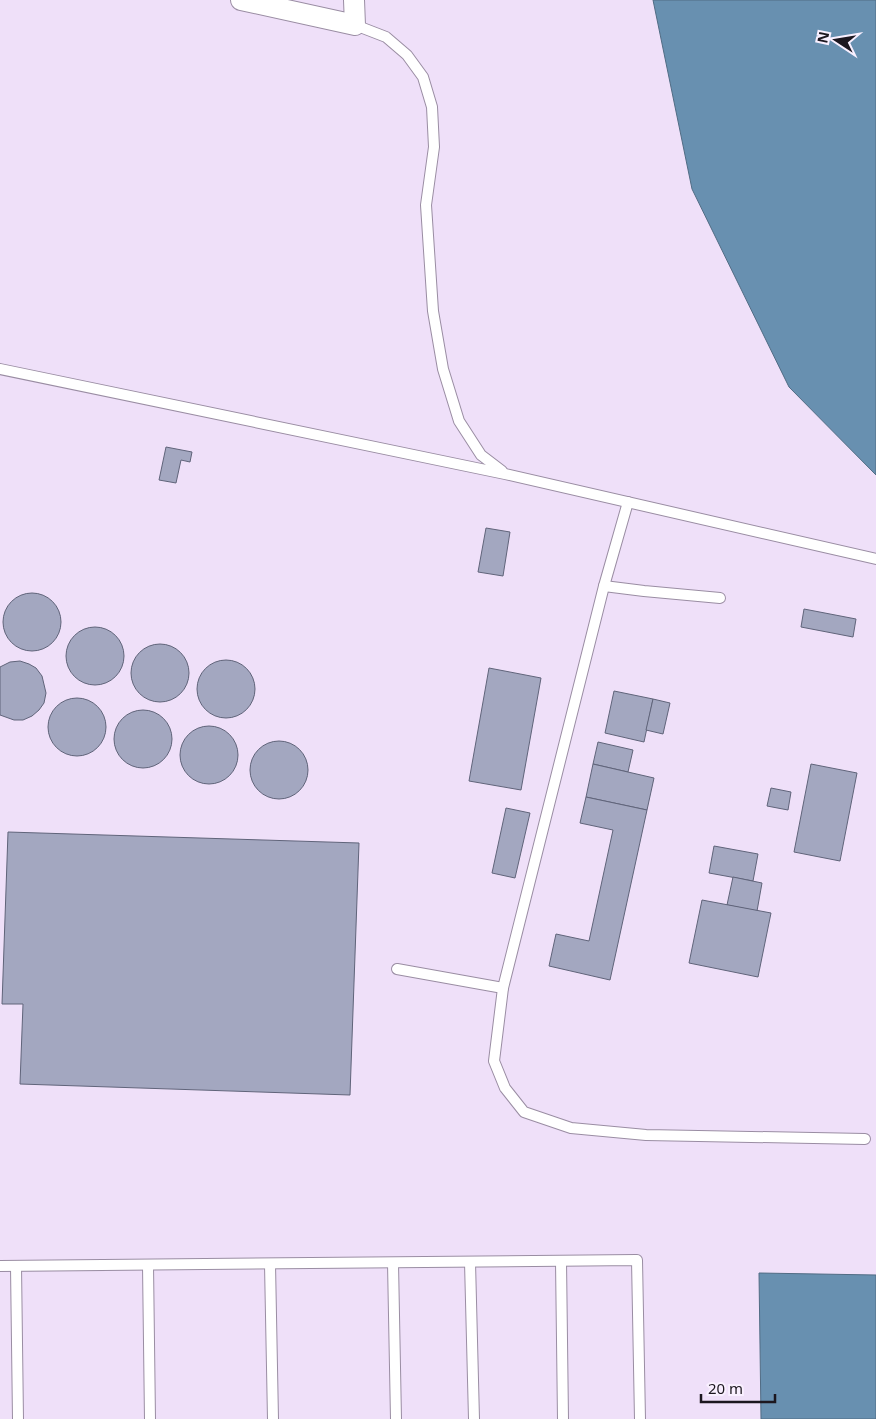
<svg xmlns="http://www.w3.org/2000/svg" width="876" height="1419" font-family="'Noto Sans',sans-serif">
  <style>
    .water { fill: #6890b0; stroke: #516c84 }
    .building { fill: #a3a7c0; stroke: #60647a }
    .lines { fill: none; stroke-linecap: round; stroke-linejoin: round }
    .service-casing { stroke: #9a8da3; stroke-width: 12 }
    .minor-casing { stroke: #9a8da3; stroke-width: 22 }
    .service { stroke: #fff; stroke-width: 10 }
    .minor { stroke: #fff; stroke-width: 20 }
  </style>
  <rect width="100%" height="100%" fill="#efe0f9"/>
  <!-- water -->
  <g class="water">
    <path d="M653,0h223v475l-87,-88 -97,-198z"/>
    <path d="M759,1273l117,2v144h-115z"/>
  </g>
  <!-- building -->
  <g class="building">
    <path d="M166,447l26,5 -2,10 -9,-2 -5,23 -17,-3z"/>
    <path d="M486,528l24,4 -7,44 -25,-4z"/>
    <circle cx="32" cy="622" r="29"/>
    <path d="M804,609l52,10 -3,18 -52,-10z"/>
    <circle cx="95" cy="656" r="29"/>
    <circle cx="160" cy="673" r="29"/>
    <circle cx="226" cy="689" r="29"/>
    <path d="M20,661l9,3 7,4 6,8 4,17 -2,10 -5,7 -7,6 -9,4h-9l-14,-5v-48l10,-5z"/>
    <path d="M489,668l52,10 -20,112 -52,-9z"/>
    <path d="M614,691l39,8 -9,43 -39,-9z"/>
    <circle cx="77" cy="727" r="29"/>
    <path d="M653,699l17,4 -7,31 -17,-4z"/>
    <circle cx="143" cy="739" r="29"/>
    <circle cx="209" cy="755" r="29"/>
    <circle cx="279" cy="770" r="29"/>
    <path d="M598,742l35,8 -5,22 -35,-8z"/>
    <path d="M593,764l61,14 -7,32 -61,-13z"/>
    <path d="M811,764l46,9 -17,88 -46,-9z"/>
    <path d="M771,788l20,4 -3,18 -21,-4z"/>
    <path d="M586,797l61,13 -37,170 -61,-14 7,-32 33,7 24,-111 -33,-7z"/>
    <path d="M506,808l24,5 -15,65 -23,-5z"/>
    <path d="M8,832l351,11 -9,252 -330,-11 3,-80h-21z"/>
    <path d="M714,846l44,8 -5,27 -44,-8z"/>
    <path d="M733,877l29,6 -5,28 -30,-6z"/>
    <path d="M702,900l69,13 -13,64 -69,-14z"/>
  </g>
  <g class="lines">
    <defs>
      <g id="service">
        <path d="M355,25l31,12 21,18 16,22 9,30 2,40 -8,58 7,106 10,58 16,52 22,34 21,16"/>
        <path d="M0,369l505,105 371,85"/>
        <path d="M628,502l-24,84 -101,402 -9,73 11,27 19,24 47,16 75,7 219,4"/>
        <path d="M604,586l40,5 76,7"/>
        <path d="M397,969l106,19"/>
        <path d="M561,1261l2,158"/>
        <path d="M470,1262l4,157"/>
        <path d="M393,1263l3,156"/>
        <path d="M270,1264l3,155"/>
        <path d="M148,1265l2,154"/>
        <path d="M0,1266l637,-6 3,159"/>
        <path d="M16,1266l2,153"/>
      </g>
      <path id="minor" d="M241,0l114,25 -1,-25"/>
    </defs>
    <!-- service casing -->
    <use href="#service" class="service-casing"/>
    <!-- minor casing -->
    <use href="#minor" class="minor-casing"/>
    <!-- service -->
    <use href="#service" class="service"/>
    <!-- minor -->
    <use href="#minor" class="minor"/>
  </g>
  <!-- north arrow -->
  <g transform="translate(836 40) rotate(282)" stroke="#f9f0ff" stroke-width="4" paint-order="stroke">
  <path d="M0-4L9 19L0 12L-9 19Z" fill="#1c171f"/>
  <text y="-8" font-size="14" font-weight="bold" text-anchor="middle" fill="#1c171f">N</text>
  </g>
  <!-- scale -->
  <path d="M701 1394v8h74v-8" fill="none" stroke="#1c171f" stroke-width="2.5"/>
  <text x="708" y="1394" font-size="15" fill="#1c171f" stroke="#f9f0ff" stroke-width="4" paint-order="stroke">20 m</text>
</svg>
